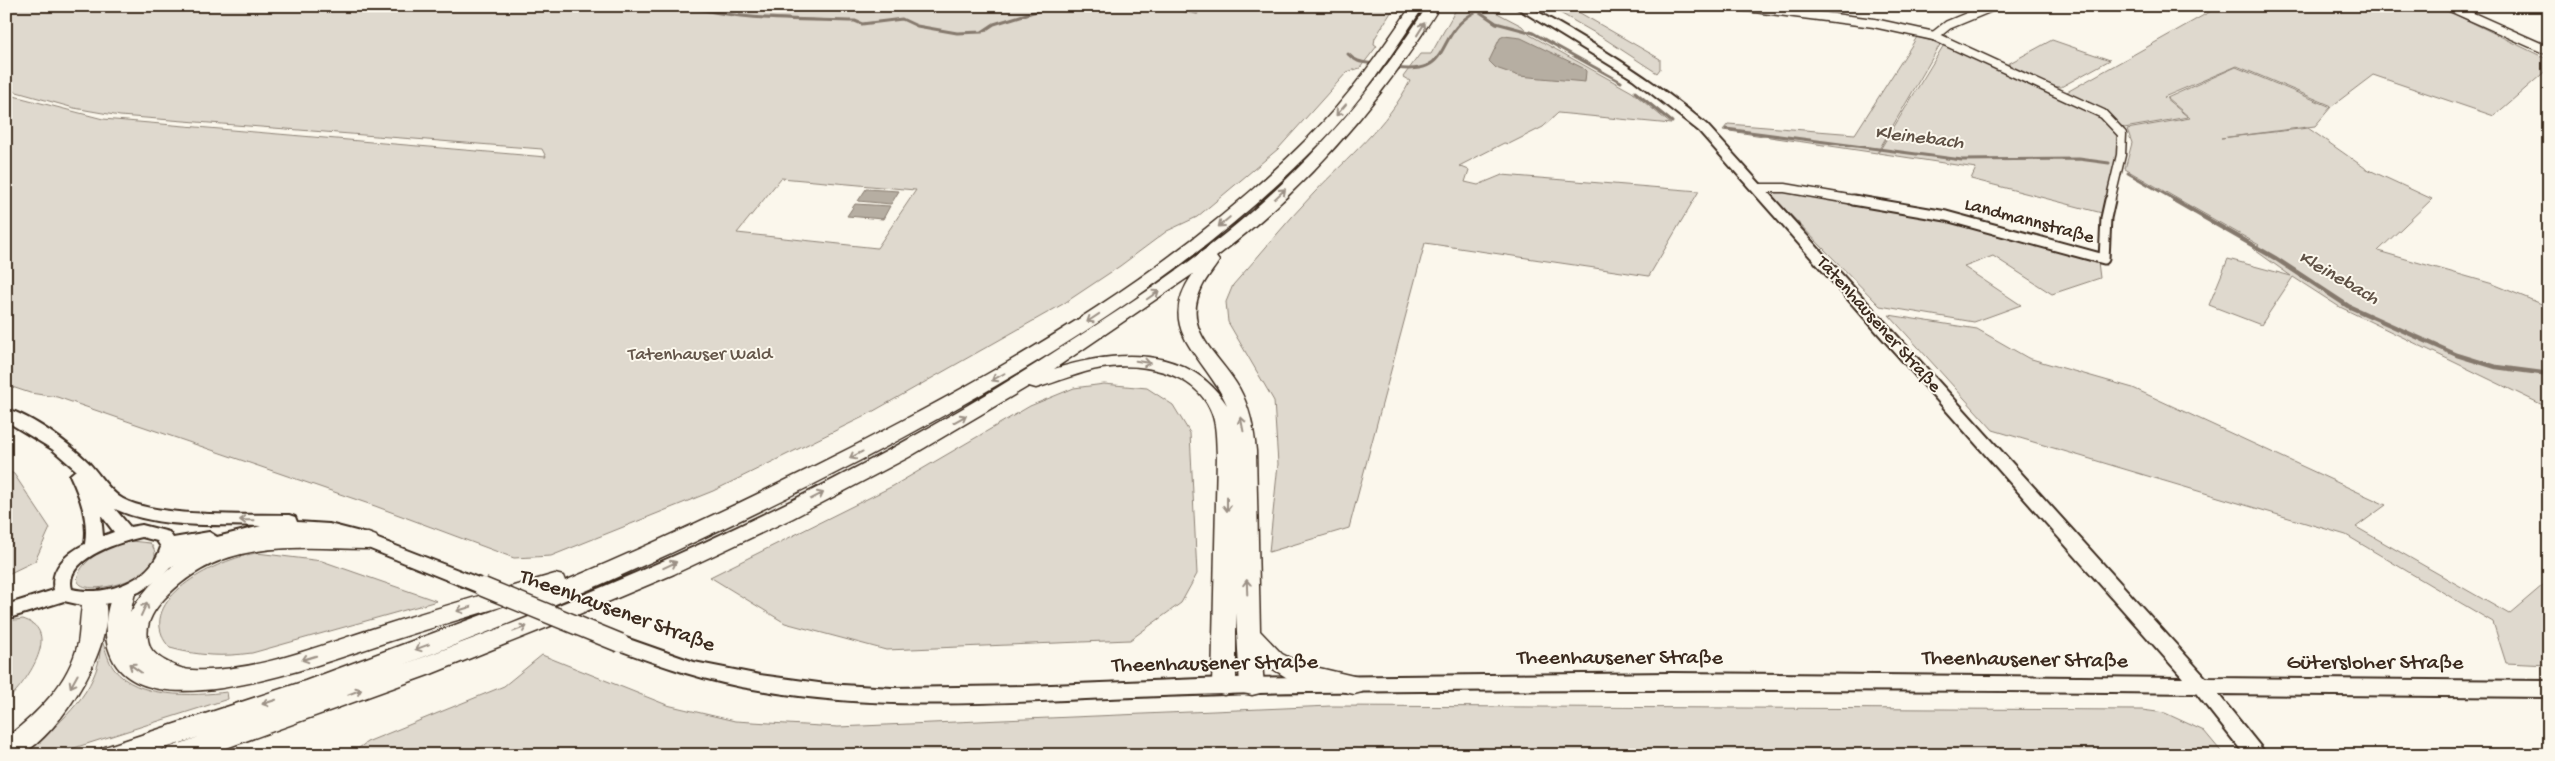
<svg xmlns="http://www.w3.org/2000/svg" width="2555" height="761" font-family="'Gochi Hand',sans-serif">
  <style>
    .green { fill: #dfd9ce; stroke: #8d8276; fill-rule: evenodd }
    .water { fill: #b6aea2; stroke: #85796d }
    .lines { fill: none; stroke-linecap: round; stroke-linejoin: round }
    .stream-far1 { stroke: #85796d; stroke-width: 3 }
    .stream { stroke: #85796d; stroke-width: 4.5 }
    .street-far1-casing { stroke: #3b2a1e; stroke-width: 11 }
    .street-casing { stroke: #3b2a1e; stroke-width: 13 }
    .secondary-casing { stroke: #3b2a1e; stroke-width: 4 }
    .highway-casing { stroke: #3b2a1e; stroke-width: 3 }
    .street-far1 { stroke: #fbf7ec; stroke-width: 8 }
    .street { stroke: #fbf7ec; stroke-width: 9 }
    .secondary { fill: #fbf7ec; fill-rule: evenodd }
    .highway { fill: #fbf7ec; fill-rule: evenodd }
    .secondary-bridge-casing { stroke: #3b2a1e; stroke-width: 21; stroke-linecap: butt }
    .secondary-bridge { stroke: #fbf7ec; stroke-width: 18 }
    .oneway { stroke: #9b9085 }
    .labels { text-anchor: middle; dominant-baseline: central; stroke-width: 4; stroke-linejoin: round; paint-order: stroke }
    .street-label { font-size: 19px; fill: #3b2a1e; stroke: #fbf7ec }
    .park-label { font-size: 19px; fill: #64564a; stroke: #fbf7ec }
    .water-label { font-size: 20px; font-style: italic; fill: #605246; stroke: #fbf7ec }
    .near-street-label { font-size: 22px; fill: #3b2a1e; stroke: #fbf7ec }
  </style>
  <rect width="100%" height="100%" fill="#fbf7ec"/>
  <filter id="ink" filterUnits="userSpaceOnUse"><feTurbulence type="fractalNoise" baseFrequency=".02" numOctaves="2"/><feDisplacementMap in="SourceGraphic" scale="10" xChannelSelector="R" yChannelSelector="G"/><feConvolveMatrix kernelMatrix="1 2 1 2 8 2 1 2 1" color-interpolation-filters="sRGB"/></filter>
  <g filter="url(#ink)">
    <!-- green -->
    <g class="green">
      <path d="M6,6h1389l-20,32 -1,6 3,2 -17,22 -13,4 -69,77 -81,68 -30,14 -47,35 -57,38 -200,113 -150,74 -162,65 -37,2 -139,-52 -318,-109 -27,-4 -24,-8v-291l97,25 443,38 -4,-8 -422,-33 -46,-8 -68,-19v-42l6,-3 -6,-1zM781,178l134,12h1l-39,58 -140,-15z"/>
      <path d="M1458,6h26l38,20 8,9 102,57 39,32 -113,-11 -15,14 -34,17 -5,-1 -45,23 10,4 -4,12 13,3 24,-10 197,16 -50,85 -224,-33 -76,285 -80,24 9,-88 -4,-63 -46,-79 -2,-20 7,-17c27,-30 53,-63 81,-92 33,-35 74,-68 96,-112l-7,-4 17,-23h11z"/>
      <path d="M1548,6h20l12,7 80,46v10l-3,4 -55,-36z"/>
      <path d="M2220,6h218l111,54v8l-55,48 -121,-41 -41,31 -95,-40 -73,31 24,20 -64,11 -15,-11 -40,-21 -2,-4z"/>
      <path d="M1917,37l24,6 -64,110 -154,-23 5,-6 127,10z"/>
      <path d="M2052,40l58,20 -49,27 -13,-1 -42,-21z"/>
      <path d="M1945,43l152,71 21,19 -1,28 -15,52 -131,-34 5,-11 -98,-15z"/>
      <path d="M2236,67l95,40 -16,19 -94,12 87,-10 57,40 67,31 -54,52 115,33 56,23v101l-211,-102 -45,-29 -32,48 -52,-20 19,-46 63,17 -39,-28 7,-3 -134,-76 7,-26 -5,-14 63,-11 -23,-20z"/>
      <path d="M1778,190l169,29 151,43 2,16 -48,16 -59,-38 -29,11 57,38 -47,17 -94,-16 -110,-112z"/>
      <path d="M1889,315l88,14 51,29 105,30 253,117 -30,22 153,87 40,-34v85l-43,-2 -13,-41 -147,-87 -353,-105z"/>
      <path d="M1104,384l43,4 26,17 17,28 7,141 -16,29 -51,37 -244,10 -101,-27 -75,-46 183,-91 137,-80 44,-18z"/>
      <path d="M6,470l8,4 36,54 -15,33 -29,14z"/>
      <path d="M131,541l19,2c32,36 -103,68 -66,22 12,-14 30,-20 47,-24z"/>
      <path d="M257,553l65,8 115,40 -185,52c-29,4 -53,3 -82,-5 -3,-4 -7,-8 -8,-13 -17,-43 64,-78 95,-82z"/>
      <path d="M23,619c3,1 8,3 10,5 24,17 -12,65 -27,77v-80z"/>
      <path d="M102,641c4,9 6,20 12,28 23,30 80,27 113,23l1,7 -176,56h-31c29,-23 67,-53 77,-91 2,-8 2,-16 4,-23z"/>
      <path d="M542,655l125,50 68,16 103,6 493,-21 811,4 23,3 39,18 20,24h-1874l17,-13 137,-56z"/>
    </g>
    <!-- water -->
    <g class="water">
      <path d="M1504,36l17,2 62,30 3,3 -1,11 -66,-6 -23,-8 -7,-7 11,-23z"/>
      <path d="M866,189l33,2 -8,13 -33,-3z"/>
      <path d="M855,204l35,2 -7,13 -36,-3z"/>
    </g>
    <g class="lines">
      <!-- stream-far1 -->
      <g class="stream-far1">
        <path d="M687,6c54,15 113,13 168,15l7,3 40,-5 15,7 40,7 25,-1 12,-8 59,-18"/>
        <path d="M1157,6l40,7"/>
        <path d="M1471,6l25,17 37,10 88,49"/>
        <path d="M1348,54c9,10 18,8 31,11 81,18 49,-29 98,-54"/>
        <path d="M1635,92l37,30"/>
        <path d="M1726,129l236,31 117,-1 30,4"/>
        <path d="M2128,173l49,28"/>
      </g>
      <!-- stream -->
      <path class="stream" d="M2174,200l101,58 73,48 109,49 39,12 53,7"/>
      <defs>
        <g id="street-far1">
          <path d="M1738,6l136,17 60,13"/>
          <path d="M1994,6l-46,19 -14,11 169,78 19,20 -1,21 -11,46"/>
          <path d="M2448,6l101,45"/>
          <path d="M1757,188h28l75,13"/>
        </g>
        <path id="street" d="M1853,200l93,16 158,43 2,-41 4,-18"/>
        <g id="secondary">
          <path d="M1514,6h13c64,35 125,72 180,119l499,553 343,3v16l-331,-3 49,61h-22l-49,-62c-296,-4 -591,-4 -887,-1 -74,1 -149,4 -223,7 -109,5 -219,10 -327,-9 -51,-8 -98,-24 -145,-42l-3,-5 3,-5 6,-2 74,26 66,13 66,9 66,4 134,-2 200,-8 446,-5 511,5 -484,-547 -66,-52z"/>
          <path d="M6,409c26,7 64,35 83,54 10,11 21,29 34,36 36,19 123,15 166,16l6,2 2,5 32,2 31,8 129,50 3,5 -3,5 -6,2 -6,-2 -129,-52 -19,-4 -42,-1 -41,6 -55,18 -21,8 -11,12 -20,13 -29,11 -24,3 -22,-5 -58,18v-14l48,-15c-5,-21 13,-37 31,-46 4,-25 -5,-47 -15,-69l6,-5 -24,-21 -46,-28zM115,509c44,20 98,15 146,17l-44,11 -8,-5 -36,6 -4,-6 -27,-7 -12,2zM101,515l13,17 -11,4zM142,537l15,4 4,6c-11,35 -57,50 -89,42 -9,-30 47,-47 70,-52z"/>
        </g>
        <g id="highway">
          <path d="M1411,6h13c-32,48 -64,97 -105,138 -131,134 -293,229 -458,316 -149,77 -302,147 -459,205 230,-83 456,-185 660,-318 56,-36 112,-72 164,-114 79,-64 147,-141 201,-227h13c-59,96 -134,183 -224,251l3,4c-5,8 -13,17 -17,26 -22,44 18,67 37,101 11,20 15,41 17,63l4,180 22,23 20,10 60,14 4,7 -4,7 -8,2 -65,-15 -27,-17 2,24 -4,7 -8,2 -8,-2 -4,-7 -4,-73v73l-4,7 -8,2 -8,-2 -4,-7 5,-231c-1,-15 0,-32 -7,-46 -17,-38 -71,-47 -108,-41 -23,4 -44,14 -66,20l-7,-2 -120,71 -116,61 -119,56 -121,51 -122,49 -224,81h-42l3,-7 31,-11 -55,18h-45l3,-7 203,-67 209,-78c-44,13 -87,26 -130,40 -56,18 -245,92 -274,10 -8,-20 -4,-47 6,-66l8,-2 8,2 3,6 -5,20c52,-88 150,-81 238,-80l8,3 3,5 -3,5 -8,3c-76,-1 -147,-11 -204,50 -13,14 -21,29 -14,48 5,11 30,23 42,23 63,3 126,-24 186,-43 59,-19 118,-36 177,-53l8,2 2,5c100,-42 197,-88 293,-137 162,-83 321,-177 451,-307 39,-39 71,-85 102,-131zM1193,274c-40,57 13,82 34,131 -39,-61 -112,-55 -173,-36z"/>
          <path d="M94,592l8,2c22,40 -43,143 -81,160 -3,2 -10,1 -15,1v-17c31,-24 63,-55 72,-95 3,-15 1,-36 8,-49z"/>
        </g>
      </defs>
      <!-- street-far1 casing -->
      <use href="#street-far1" class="street-far1-casing"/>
      <!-- street casing -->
      <use href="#street" class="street-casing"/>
      <!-- secondary casing -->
      <use href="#secondary" class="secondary-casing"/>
      <!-- highway casing -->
      <use href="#highway" class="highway-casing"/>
      <!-- street-far1 -->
      <use href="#street-far1" class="street-far1"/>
      <!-- street -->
      <use href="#street" class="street"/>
      <!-- secondary -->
      <use href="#secondary" class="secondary"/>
      <!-- highway -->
      <use href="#highway" class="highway"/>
      <defs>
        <path id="secondary-bridge" d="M483,587l137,56"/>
      </defs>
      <!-- secondary-bridge casing -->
      <use href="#secondary-bridge" class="secondary-bridge-casing"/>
      <!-- secondary-bridge -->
      <use href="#secondary-bridge" class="secondary-bridge"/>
    </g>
    <!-- one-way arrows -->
    <defs><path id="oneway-shaft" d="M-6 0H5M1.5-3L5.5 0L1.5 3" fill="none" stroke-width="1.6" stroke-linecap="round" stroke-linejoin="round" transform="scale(1.25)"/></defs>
    <g class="oneway">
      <use href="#oneway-shaft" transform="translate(1421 29) rotate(-58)"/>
      <use href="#oneway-shaft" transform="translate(1341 110) rotate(131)"/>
      <use href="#oneway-shaft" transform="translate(1280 194) rotate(-43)"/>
      <use href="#oneway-shaft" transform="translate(1224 222) rotate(140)"/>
      <use href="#oneway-shaft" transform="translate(1153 295) rotate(-35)"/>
      <use href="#oneway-shaft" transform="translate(1093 318) rotate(146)"/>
      <use href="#oneway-shaft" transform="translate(1143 362) rotate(10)"/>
      <use href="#oneway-shaft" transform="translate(998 377) rotate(150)"/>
      <use href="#oneway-shaft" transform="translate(960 419) rotate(-29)"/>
      <use href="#oneway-shaft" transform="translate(1242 424) rotate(-101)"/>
      <use href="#oneway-shaft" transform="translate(856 455) rotate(152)"/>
      <use href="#oneway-shaft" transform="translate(817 496) rotate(-27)"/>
      <use href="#oneway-shaft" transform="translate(1227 504) rotate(90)"/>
      <use href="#oneway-shaft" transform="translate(247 520) rotate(-179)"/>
      <use href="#oneway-shaft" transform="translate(670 565) rotate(-25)"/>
      <use href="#oneway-shaft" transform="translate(1247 587) rotate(-92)"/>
      <use href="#oneway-shaft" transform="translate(144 609) rotate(-66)"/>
      <use href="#oneway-shaft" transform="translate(464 609) rotate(163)"/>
      <use href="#oneway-shaft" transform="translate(520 629) rotate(-21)"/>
      <use href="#oneway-shaft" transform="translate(422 647) rotate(160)"/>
      <use href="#oneway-shaft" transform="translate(309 658) rotate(163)"/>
      <use href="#oneway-shaft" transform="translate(135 668) rotate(-144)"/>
      <use href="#oneway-shaft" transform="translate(74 681) rotate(119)"/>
      <use href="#oneway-shaft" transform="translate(355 692) rotate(-21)"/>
      <use href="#oneway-shaft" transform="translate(269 702) rotate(162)"/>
    </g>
  </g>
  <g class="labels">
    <!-- street labels -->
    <g class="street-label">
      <text transform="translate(2029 222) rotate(15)">Landmannstraße</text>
      <text transform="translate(1878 325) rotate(48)">Tatenhausener Straße</text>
    </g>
    <!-- park labels -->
    <g class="park-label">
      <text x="700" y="355">Tatenhauser Wald</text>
    </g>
    <!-- water labels -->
    <g class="water-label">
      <text transform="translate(1919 139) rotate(7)">Kleinebach</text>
      <text transform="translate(2338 279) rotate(30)">Kleinebach</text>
    </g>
    <!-- near-street labels -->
    <g class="near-street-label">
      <text transform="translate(617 612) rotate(20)">Theenhausener Straße</text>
      <text x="1620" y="659">Theenhausener Straße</text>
      <text transform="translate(2025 661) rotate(1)">Theenhausener Straße</text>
      <text x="2375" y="664">Gütersloher Straße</text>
      <text transform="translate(1215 665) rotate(-1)">Theenhausener Straße</text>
    </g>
  </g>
  <!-- margin -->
  <rect width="2555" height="761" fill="none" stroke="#fbf7ec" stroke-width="25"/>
  <rect x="12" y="12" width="2530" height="736" fill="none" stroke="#3b2a1e" stroke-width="2" filter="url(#ink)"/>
</svg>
